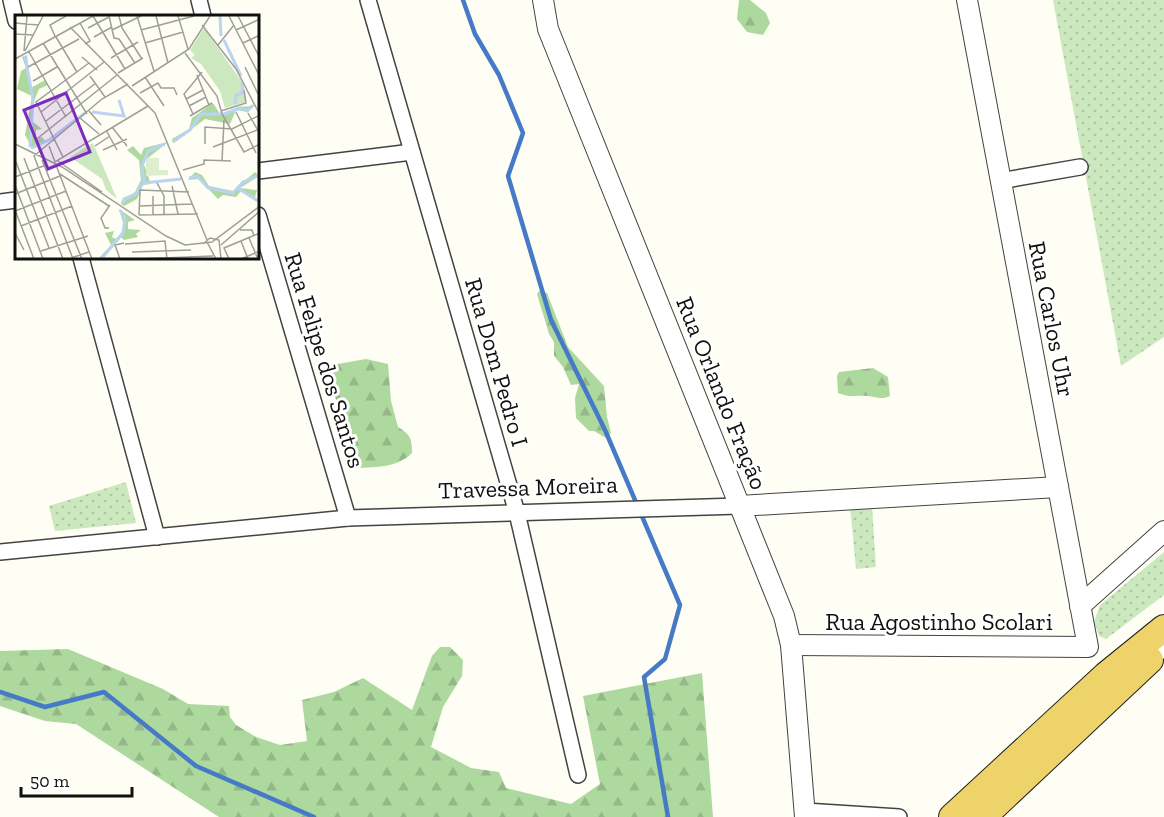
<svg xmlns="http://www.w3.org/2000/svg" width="1164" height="817" font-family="'Zilla Slab',serif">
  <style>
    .green { fill: url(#green-dots) }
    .forest { fill: url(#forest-firs) }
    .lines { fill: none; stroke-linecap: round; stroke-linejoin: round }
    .stream { stroke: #467ac6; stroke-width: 4.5 }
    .minor-casing { stroke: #434343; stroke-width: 18 }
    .tertiary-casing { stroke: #434343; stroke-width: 22 }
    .trunk-casing { stroke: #212121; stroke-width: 28 }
    .minor { stroke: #fff; stroke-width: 15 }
    .tertiary { stroke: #fff; stroke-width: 20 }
    .trunk { stroke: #eed36a; stroke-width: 26 }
    .labels { text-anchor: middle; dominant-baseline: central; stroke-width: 6; stroke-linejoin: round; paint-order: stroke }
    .street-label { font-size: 24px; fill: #101010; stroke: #fff }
    .inset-river { fill: none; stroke: #bbd3f3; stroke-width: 3 }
    .inset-road { fill: none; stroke: #9f9f99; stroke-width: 1.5 }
    .view { fill: #7b2cbf; fill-opacity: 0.15; stroke: #7b2cbf; stroke-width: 3 }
    .inset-edge { fill: none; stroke: #101010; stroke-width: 3 }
  </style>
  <defs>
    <pattern id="green-dots" width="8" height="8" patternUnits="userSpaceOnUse" patternTransform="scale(1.5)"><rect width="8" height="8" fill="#cce8be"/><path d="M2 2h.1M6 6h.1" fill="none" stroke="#aec6a2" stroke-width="1.8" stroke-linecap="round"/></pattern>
    <pattern id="forest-firs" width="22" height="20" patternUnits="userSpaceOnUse" patternTransform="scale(1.5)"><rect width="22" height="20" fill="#add89e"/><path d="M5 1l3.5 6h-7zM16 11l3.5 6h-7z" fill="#94b887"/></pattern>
  </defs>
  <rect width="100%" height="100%" fill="#fefef4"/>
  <!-- green -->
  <g class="green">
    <path d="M1053,0h111v337l-43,29z"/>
    <path d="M126,482l10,41 -81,8 -6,-25z"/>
    <path d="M850,506h22l4,61 -20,2z"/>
    <path d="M1164,552v43l-58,44 -7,-3 -5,-14 6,-17z"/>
  </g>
  <!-- forest -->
  <g class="forest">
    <path d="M739,0h11l16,13 4,10 -7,12 -16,-3 -10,-13z"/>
    <path d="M539,291l8,2 21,54 36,39 3,31 4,16 -5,5 -12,-7h-5l-13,-13 -1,-20 4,-14 -8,1 -8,-18 -9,-11v-14l-5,-8 -12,-40z"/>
    <path d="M366,359l22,5 3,37 7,26c13,8 14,12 14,26 -15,15 -36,14 -56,15l-29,-99 5,-4z"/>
    <path d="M873,368l15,9 2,19c-9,4 -13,1 -23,0 -13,-1 -16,2 -29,-3l-1,-17 2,-4z"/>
    <path d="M440,647h10l13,13 -1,16 -19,31 -12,40 40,21 28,4 7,16 65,16 29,-20 -17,-88 119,-23 11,144h-494l-143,-93 -31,-3 -45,-15v-55l68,-2 95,40 25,15 41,2 1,11 6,8 20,12 24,8 27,-4 -5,-41 32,-8 29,-14 49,32 20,-54z"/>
  </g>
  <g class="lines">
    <!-- stream -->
    <g class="stream">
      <path d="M463,0l12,34 24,41 24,58 -15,43 43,144 54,110 75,175 -15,54 -21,18 24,140"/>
      <path d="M0,692l45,15 59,-15 92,74 118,51"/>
    </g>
    <defs>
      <g id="minor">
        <path d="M11,0l5,21"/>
        <path d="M199,0l4,16"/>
        <path d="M368,0l149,513 61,262"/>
        <path d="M258,171l154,-19"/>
        <path d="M1000,181l80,-14"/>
        <path d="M0,202l16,-2"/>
        <path d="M258,215l90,303"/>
        <path d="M81,258l76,279"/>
        <path d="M0,552l348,-34 391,-12"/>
        <path d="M1160,651h4"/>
        <path d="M805,811l94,6"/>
      </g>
      <g id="tertiary">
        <path d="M543,0l5,29 236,587 7,29 14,172"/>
        <path d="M739,506l319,-19"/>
        <path d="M1080,606l84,-75"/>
        <path d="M791,645l297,2 -121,-647"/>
      </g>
      <g id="trunk">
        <path d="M952,817l154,-142 58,-47"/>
        <path d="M983,817l167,-157"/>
      </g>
    </defs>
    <!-- minor casing -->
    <use href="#minor" class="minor-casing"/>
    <!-- tertiary casing -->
    <use href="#tertiary" class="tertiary-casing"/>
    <!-- trunk casing -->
    <use href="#trunk" class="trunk-casing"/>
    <!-- minor -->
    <use href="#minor" class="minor"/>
    <!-- tertiary -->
    <use href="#tertiary" class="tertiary"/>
    <!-- trunk -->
    <use href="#trunk" class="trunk"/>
  </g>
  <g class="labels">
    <!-- street labels -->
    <g class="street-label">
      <text transform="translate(1052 319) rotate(79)">Rua Carlos Uhr</text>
      <text transform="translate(325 360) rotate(73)">Rua Felipe dos Santos</text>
      <text transform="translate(497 362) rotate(74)">Rua Dom Pedro I</text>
      <text transform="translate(722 393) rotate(68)">Rua Orlando Fração</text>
      <text transform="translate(528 487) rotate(-2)">Travessa Moreira</text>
      <text x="939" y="621">Rua Agostinho Scolari</text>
    </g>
  </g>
  <!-- overview -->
  <g transform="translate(15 15)">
    <rect width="244" height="244" fill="#fefef4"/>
    <path d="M189,13l38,54 4,20 -21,6 -5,-17 -19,-27 -10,-6 4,-3 -5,-5zM78,128l24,56 -11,-9 -4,-11 -32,-22z" fill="#cce8be"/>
    <path d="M12,40l4,33 14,-8 3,5 -9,4 -7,17 1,16 9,7 -6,1v8l6,-1 4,5 -13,7 -8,-14 7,-39 -15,-7 4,-18 5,-3 -4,-11zM198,88l7,11 18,-7 16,-1 -6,6 -12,-2 -6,14 -25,-5 -32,24 -1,-4 17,-10 3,-11zM153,127l-25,20 8,22 -8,1 -6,14 -13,7 -3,-2 14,-12 6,-12 -2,-20 -12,-10 6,-4 8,9 3,-7zM180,157l7,3 7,11 24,5 22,-19 4,4 -19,12 17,2 -2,7 4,5 -18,-11 -5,6 -13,-2 -5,4 -19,-20 -11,1zM104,194l16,11 -7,2v7l13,1 -5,4 2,3 -14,3 -3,-3 -17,21 -6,1 13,-14 -6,-12 9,-2 -2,6 4,2 5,-6 3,-7z" fill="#add89e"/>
    <path d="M131,143h13v12h9v5l-22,1z" fill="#deefcf"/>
    <path class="inset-river" d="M205,1l1,20M209,25l17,36M10,41l8,43 -3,48M220,89l1,-9 7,-2 -1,-10M77,97l32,4 -5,-16M158,127l17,-12 11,-16h23l17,-6 6,3 6,-6M16,133l18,-8 36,-27M174,163l8,-2 11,12 25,5 10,-11 17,-7M129,168l37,-4M224,174l19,12M107,189l2,-5 12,-5 8,-12 -2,-16 6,-15 17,-7M86,244l22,-26 2,-15 -5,-8"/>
    <path class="inset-road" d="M78,1l32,53M94,1l5,22 5,1 16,24M104,1l3,12 20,31M122,1l17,55M141,1l12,47M163,1l10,33M214,1l31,61M223,1l22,42M0,8l23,2M65,8l10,18 -5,3M187,10l34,44 24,46M55,12l85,86 52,127M73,13l21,-11M97,15l29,-14M126,15l53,-14M221,15l24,-11M0,19l18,1M40,21l-5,-11 16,-9M41,22l21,35M79,22l18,-10M28,28l44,71M130,28l38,-11M228,28l17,-8M203,30l16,-20M9,36l3,-35M10,36l18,-35M14,37l37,65M170,38l32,43 5,18 22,38 16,-8M67,42l15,13M96,43l27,-16M0,44l78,-43M13,52l51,-28M230,52l13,27M103,58l25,-15M182,60l12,30M75,61l15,21M130,62l19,29M18,66l24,-14M117,71l57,-37 21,-33M125,78l18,-10 3,5h13l3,7M171,84l17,-9M174,91l17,-9M74,96l12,14M206,96l25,-8 -2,-13M26,97l63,-50M221,97l20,41M233,98l12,21M178,99l-9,-20 18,-22M175,101l22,-13M65,103l19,16M31,106l50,-38M97,112l15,19M91,115l11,20M23,123l79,-63M0,129l47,23 104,69 19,9 27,-3 48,-36M190,129v-17l27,2 28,-14M34,131l6,16 93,-56M80,131l15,-10M198,132l47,-18M88,135l24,-11M48,142l-27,-55 53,-39M9,143l39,101M27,145l40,99M43,146l44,31M207,146l2,-41M1,147l33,86M41,150l36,94M168,155l21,-6v-4l27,1M45,159l49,32M0,162l31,-12M142,168l7,13v19M0,170l28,74M157,171l6,28M0,179l45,-18M124,191l53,-2M0,195l19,49M0,196l51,-20M124,200l1,-25 49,2M124,200l59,-1M138,200v-19M6,211l51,-20M94,213h-4l-4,-10 9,-13M225,215h12l2,6M0,218l9,17M234,223l9,21M226,226l7,18M192,227l9,17M110,229l40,-3 2,18M188,229l7,-6 9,2 2,19M206,230l39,-34M26,236l47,-15M117,237l59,-2M53,244l21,-7M58,244l-39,-103 68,-57 26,-15M105,244l-5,-14 9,-2M122,244l76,-3M214,244l-5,-11 36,-15M226,244l19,-8"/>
    <path class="view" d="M51,78l24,59 -42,17 -24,-59z"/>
    <rect width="244" height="244" class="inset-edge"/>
  </g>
  <!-- scale -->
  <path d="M21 787v9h111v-9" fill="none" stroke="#101010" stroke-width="3"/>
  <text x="30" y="787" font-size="18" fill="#101010" stroke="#ffffff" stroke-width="4.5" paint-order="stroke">50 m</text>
</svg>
